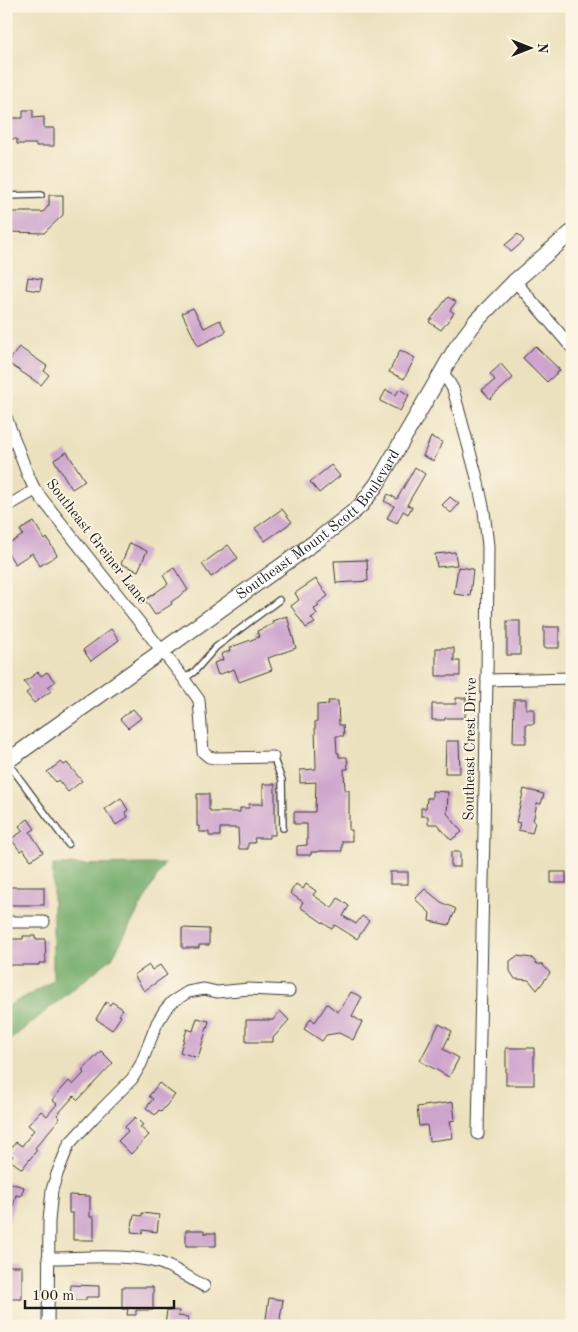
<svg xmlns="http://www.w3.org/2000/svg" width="578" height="1332" font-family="'Old Standard TT',serif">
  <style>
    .forest { fill: #73ac6b; stroke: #486444 }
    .building { fill: #cda4cd }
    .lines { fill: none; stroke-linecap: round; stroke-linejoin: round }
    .service-casing { stroke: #3b3a34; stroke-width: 8 }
    .minor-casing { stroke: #3b3a34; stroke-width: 13 }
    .secondary-casing { stroke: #3b3a34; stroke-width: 17 }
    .service { stroke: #fff; stroke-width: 5.5 }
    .minor { stroke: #fff; stroke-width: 11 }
    .secondary { stroke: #fff; stroke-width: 15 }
    .labels { text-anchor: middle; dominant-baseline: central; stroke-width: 4; stroke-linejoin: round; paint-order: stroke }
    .street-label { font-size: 15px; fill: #1c1c1c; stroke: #fcf5e5 }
  </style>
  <rect width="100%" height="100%" fill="#fcf5e5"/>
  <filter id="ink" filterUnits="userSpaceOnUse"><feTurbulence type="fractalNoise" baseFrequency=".02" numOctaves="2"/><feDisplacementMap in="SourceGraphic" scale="10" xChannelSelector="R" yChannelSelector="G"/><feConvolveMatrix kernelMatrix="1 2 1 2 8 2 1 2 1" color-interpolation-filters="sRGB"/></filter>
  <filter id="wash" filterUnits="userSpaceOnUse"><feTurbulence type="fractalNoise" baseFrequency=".0096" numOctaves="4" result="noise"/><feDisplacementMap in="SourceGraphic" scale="20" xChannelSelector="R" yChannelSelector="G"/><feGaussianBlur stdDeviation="1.12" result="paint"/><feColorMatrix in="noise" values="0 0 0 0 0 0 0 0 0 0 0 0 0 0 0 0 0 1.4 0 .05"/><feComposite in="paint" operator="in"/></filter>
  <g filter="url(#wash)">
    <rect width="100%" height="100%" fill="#ece1be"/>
    <!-- forest -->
    <path class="forest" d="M164,864l-52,94 -106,85v-36l34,-18 13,-9v-115z"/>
    <g id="blocks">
      <!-- building -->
      <g class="building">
        <path d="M23,110h10v8l11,-1v11h10v18h-18v-2h-19v-5h-11v-21h17z"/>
        <path d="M49,195h14v20l-19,18 -35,-1v-6h-3l2,-14h35l6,-7z"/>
        <path d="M518,234l6,7 -13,11 -6,-7z"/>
        <path d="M28,277l14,2 -2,12 -14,-2z"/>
        <path d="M448,297l8,5 -6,8 4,3 -13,17 -12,-8z"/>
        <path d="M193,308l11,20 16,-8 6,12 -28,14 -16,-33z"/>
        <path d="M535,346l25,24 -13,12 -24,-24z"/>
        <path d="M19,347l28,19 -3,5 5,4 -8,10 -33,-22z"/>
        <path d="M400,350l15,8 -11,21 -15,-7z"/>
        <path d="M501,364l12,14 -23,21 -8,-9 13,-10 -5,-6z"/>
        <path d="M399,389l10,6 -9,16 -20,-10 6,-11 10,5z"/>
        <path d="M431,437l11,5 -8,19 -11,-5z"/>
        <path d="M67,452l18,29 -13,8 -18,-29z"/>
        <path d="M331,465l9,11 -21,17 -9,-11z"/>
        <path d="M415,467l10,7 -18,31 5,2 -4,7 -5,-3 -6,12 -10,-5 7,-12 -10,-5 4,-7 9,5z"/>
        <path d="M450,497l9,7 -8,9 -9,-8z"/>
        <path d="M282,509l10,13 -27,19 -10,-13z"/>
        <path d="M34,522l11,18 2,-2 10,17 -17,11 -8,-13 -17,11 -9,-14v-5l17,-10 -3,-5z"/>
        <path d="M130,543l17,8 -9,20 -17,-7z"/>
        <path d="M228,545l10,13 -27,19 -9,-13z"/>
        <path d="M455,552l2,13 -20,2 -2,-13z"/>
        <path d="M367,560l1,21 -32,2 -2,-22z"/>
        <path d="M458,567l15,2 -3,27 -16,-2z"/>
        <path d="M174,568l14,22 -17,12 1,2 -17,11 -10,-15 23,-16 -5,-9z"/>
        <path d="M316,579l12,17 -11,8 2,2 -5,3 3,5 -6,4 4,5 -9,5 -15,-22 8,-6 -4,-7z"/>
        <path d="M287,616l9,32 -28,10 4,12 -33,12 -5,-13 -16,6 -4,-12 9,-3 -2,-6 9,-3 -1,-3 30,-11 -2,-6 16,-7 -1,-3z"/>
        <rect x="507" y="621" width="13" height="34"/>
        <rect x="544" y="627" width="15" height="21"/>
        <path d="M111,629l8,11 -28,21 -8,-11z"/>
        <path d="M436,648h18v13h6v15h-24z"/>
        <path d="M38,672l3,4 6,-4 8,10 -7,5 3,4 -17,12 -8,-10 4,-3 -6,-8z"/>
        <path d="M456,698h10l-1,20h-20v2h-13v-16h24z"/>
        <path d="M514,699h12v10h8v15h-8v19h-13z"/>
        <path d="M328,701h10l1,24h4l1,11h-8l1,17h2v4h8l1,12h-4l1,21h4v40h3v11h-10v10h-24v1h-7v3h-14v-9l10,-1v-21h-13v-12h21l1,-30 -16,1v-13l16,-1 -1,-47 2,-1v-16l12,-1z"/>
        <path d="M133,709l8,9 -13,10 -8,-9z"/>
        <path d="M446,741h13l1,32h-15z"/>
        <path d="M61,762l3,3 3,-2 15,18 -14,11 -10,-12 -2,2 -9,-10z"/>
        <path d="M263,784h12v51h-6v3h-15l1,5h-7v6h-9l-1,-21h-18v8h-11v-4h-10v-6h-2v-32h12v16h2v2h29v-4h9v-4h14z"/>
        <path d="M524,789l20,5 -3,10 -4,-1 -4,18 2,1 -3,11 -14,-3 2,-7 -4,-1z"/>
        <path d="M432,791l16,1 -1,21 15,19 -11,8 -14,-16h-9v-8h-7v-8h5l1,-10h5z"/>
        <path d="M121,798l7,12 -3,2 3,5 -12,8 -11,-16z"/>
        <path d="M28,819l7,10 -5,3 13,20 -12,8 -8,-11 -3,2 -9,-12 12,-8 -4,-5z"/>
        <rect x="451" y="852" width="9" height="15"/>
        <rect x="390" y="872" width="18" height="12"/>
        <rect x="551" y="872" width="15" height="11"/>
        <path d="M296,884l7,5 3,-5 10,7 -3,4 19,13 6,-10 11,8 -6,10 13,8 6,-8 7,5 -12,18 -22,-14 -3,4 -32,-22 3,-5 -13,-9z"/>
        <rect x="6" y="887" width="38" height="18"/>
        <path d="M425,889l16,13 15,7 -7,16 -20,-4 1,-8 -15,-14z"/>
        <path d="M182,928l27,1v16h-10v3h-17z"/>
        <path d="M23,936h12v3h10l1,24h-7v2h-33v-26h17z"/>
        <path d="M517,956l15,2 5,6h5l8,9 -13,17 -8,-10 -14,-1 -5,-8v-10z"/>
        <path d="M149,965l3,5 8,-5 7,10 -23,16 -10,-16z"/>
        <path d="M351,992l11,5 -10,19 10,6 -9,18 -14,-7 -13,2 -4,6 -18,-12 7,-11 4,4 12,-18 11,8z"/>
        <path d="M106,1002l4,3 2,-3 11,7 -4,6 2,1 -9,14 -16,-11z"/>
        <path d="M280,1011l9,9 -16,18v4h-27v-22h27z"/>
        <path d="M197,1018l12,3 -11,37 -18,-6 7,-23 6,2z"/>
        <path d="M439,1024l13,7 -9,18 16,9 -10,19 -29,-16z"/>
        <rect x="506" y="1048" width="28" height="37"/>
        <path d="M101,1051l12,12 -35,37 -4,-4 -17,19 3,3 -25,30 2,2 -15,19 -12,-9 3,-4 -5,-4 8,-10 6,4 12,-16 -6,-5 13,-14 6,5 10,-12 -5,-4 17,-19 4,4 11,-12 -2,-2z"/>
        <path d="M159,1083l16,12 -14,17 -2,-2 -4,5 -9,-7 7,-9 -4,-3z"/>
        <path d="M453,1102l2,18 -5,1 3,17 -24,3 -2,-16 -8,1 -2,-19z"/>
        <path d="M135,1117l8,8 -3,2 9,8 -18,19 -13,-13 10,-10 -3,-4z"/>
        <path d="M6,1182l18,5 -3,9 -5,-1 -7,27h-3z"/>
        <path d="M69,1195l21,1v21h4v23h-21v-27h-4z"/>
        <path d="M142,1213l17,2 -2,17 -14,-2 -1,3 -11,-1 3,-17 8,1z"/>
        <path d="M186,1230h18v3h12v13h-30z"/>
        <path d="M6,1266h16v33h-15z"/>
        <path d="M71,1285l28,1v11h-13v3h-16z"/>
        <path d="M122,1287h31v23h-17v5h-9l1,-6h-6z"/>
        <path d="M269,1298l14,2 -3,19 5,7h-20z"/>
        <path d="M167,1310l12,1 -1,5 10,1 -1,9h-22z"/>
      </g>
    </g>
  </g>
  <g filter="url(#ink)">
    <use href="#blocks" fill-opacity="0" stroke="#3b3a34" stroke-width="1"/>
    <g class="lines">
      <defs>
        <g id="service">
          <path d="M6,196l35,-1"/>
          <path d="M184,679l10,-7 22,-25 63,-47"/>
          <path d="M273,757l9,23 1,48"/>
          <path d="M8,763l60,81"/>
        </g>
        <g id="minor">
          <path d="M515,281l57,67"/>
          <path d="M443,372l10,17 24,89 7,33 4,35 -1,134 -9,454"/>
          <path d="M6,417l21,56 8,17 146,185 18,25 4,52 6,5 5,1 59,-1"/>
          <path d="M6,507l29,-17"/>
          <path d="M487,680l85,-2"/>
          <path d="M6,922h38"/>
          <path d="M48,1258c35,0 78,-5 112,5 15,5 29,15 44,23"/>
          <path d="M48,1326l1,-105 3,-31 5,-16 12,-30 24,-26 39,-39 9,-15 16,-41 8,-13 7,-8 16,-10 16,-3 13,3 32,-3 40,2"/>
        </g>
        <g id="secondary">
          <path id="s1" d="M6,762l309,-220 37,-29 9,-8 16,-21 79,-136 20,-27 39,-40 57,-49"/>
        </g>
      </defs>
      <!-- service casing -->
      <use href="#service" class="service-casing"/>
      <!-- minor casing -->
      <use href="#minor" class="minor-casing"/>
      <!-- secondary casing -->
      <use href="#secondary" class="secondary-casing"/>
      <!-- service -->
      <use href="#service" class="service"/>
      <!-- minor -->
      <use href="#minor" class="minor"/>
      <!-- secondary -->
      <use href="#secondary" class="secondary"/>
    </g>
  </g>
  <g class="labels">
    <!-- street labels -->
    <g class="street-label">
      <text stroke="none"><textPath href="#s1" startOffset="394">Southeast Mount Scott Boulevard</textPath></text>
      <text transform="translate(96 542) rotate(52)">Southeast Greiner Lane</text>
      <text transform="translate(471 749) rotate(-89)">Southeast Crest Drive</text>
    </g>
  </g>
  <!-- margin -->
  <rect width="578" height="1332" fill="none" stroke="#fcf5e5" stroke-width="25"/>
  <!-- north arrow -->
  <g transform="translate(530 48) rotate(90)" stroke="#fcf5e5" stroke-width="4" paint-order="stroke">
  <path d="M0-4L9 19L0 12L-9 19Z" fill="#1c1c1c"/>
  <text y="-8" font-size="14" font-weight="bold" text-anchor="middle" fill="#1c1c1c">N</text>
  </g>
  <!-- scale -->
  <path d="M25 1300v8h149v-8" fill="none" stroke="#1c1c1c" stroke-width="2.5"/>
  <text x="32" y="1300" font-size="15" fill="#1c1c1c" stroke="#fcf5e5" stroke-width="4" paint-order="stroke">100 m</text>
</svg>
